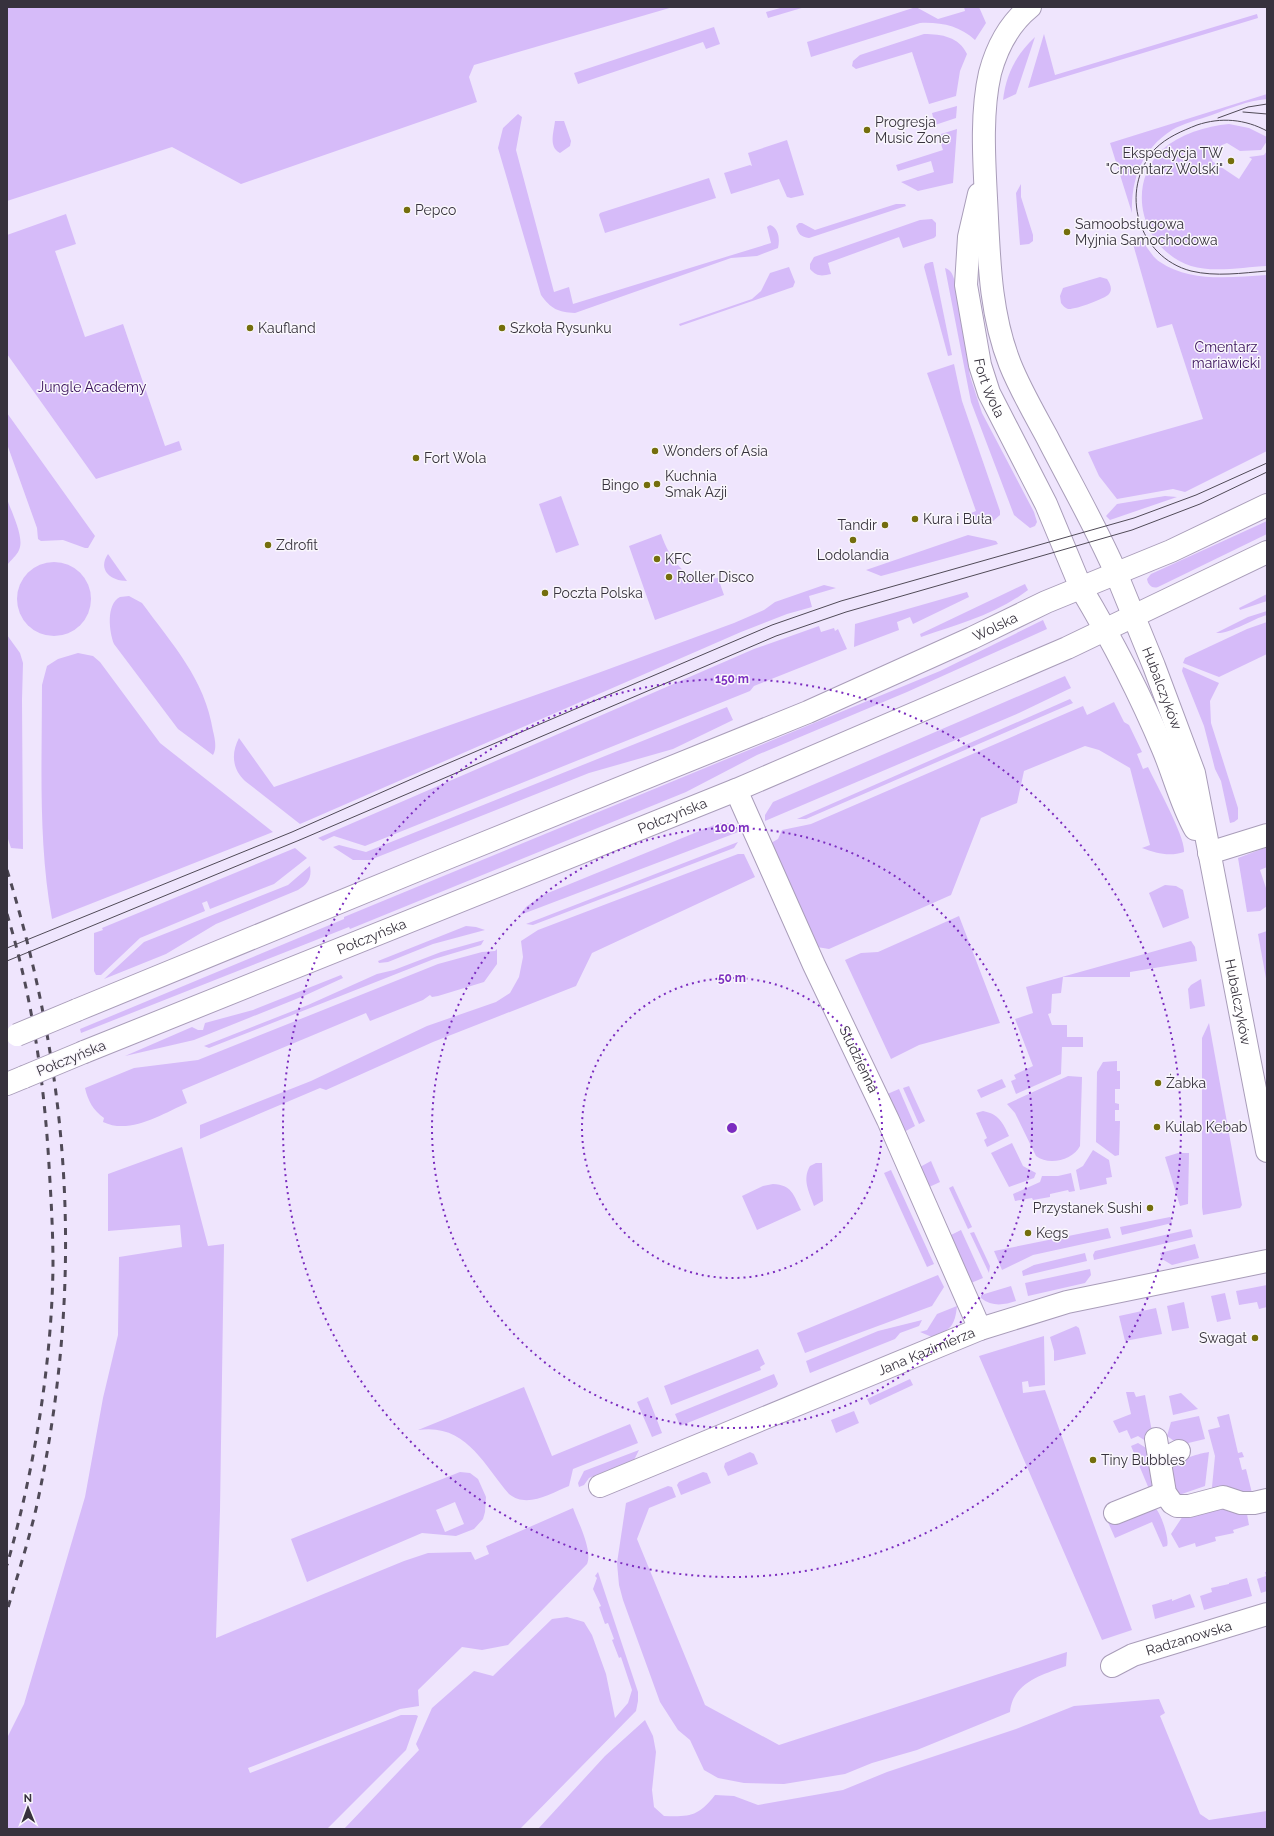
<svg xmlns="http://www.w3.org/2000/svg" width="1274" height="1836" font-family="Raleway,sans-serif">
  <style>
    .green { fill: #d6bbf9; fill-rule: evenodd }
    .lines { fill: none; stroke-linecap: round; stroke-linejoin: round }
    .street-casing { stroke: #a99db9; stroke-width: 24 }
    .secondary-casing { stroke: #a99db9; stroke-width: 24 }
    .street { stroke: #fff; stroke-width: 22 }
    .secondary { stroke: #fff; stroke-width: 22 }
    .tram { stroke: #504a57; stroke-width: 1 }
    .rail { stroke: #504a57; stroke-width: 3; stroke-dasharray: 7 7; stroke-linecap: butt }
    .secondary-bridge-casing { stroke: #a99db9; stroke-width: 24; stroke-linecap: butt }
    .secondary-bridge { stroke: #fff; stroke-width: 22 }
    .ring { fill: none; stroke: #7b2cbf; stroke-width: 2; stroke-dasharray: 2 4 }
    .poi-dot { fill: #746e0c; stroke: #f9f6fc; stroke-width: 1.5 }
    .labels { text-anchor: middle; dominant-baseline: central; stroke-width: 3; stroke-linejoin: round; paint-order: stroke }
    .poi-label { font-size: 14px; fill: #37323d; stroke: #f9f6fc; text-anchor: start }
    .park-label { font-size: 14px; fill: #380f5a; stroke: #f9f6fc }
    .street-label { font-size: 14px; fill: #37323d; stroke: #f9f6fc }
    .centre { fill: #7b2cbf; stroke: #f9f6fc; stroke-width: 2 }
    .ring-label { font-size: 12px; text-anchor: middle; font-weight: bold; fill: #7b2cbf; stroke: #f9f6fc; stroke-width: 3; stroke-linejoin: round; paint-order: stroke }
  </style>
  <rect width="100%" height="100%" fill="#efe5fd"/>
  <!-- green -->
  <g class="green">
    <path d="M7,7h666l-199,58 -5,12 8,25 -236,82 -69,-37 -165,54z"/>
    <path d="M784,7h21l-37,11 -2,-6z"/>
    <path d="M916,7l22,12 27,-8 -1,-4h15l7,16 -11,17c-15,-14 -34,-18 -55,-17l-109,34 -4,-15z"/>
    <path d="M1257,14l1,4 -230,70 16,-54 11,41z"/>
    <path d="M714,27l6,17 -14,5 -3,-7 -125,42 -4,-11z"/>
    <path d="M924,34c18,0 35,3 43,20l-7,17 -4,25 -27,8 -17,-52 -56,17 -4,-3 1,-5 7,-6z"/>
    <path d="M1035,37l-19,57 -13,6c3,-26 13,-45 32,-63z"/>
    <path d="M1267,94v5c-20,2 -37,9 -55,16 -14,5 -28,8 -40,15 -30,19 -41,49 -40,83l-22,-70z"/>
    <path d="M957,106l-1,12 -21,7 -3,-12z"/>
    <path d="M518,114l4,3 -6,33 38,142 15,-5 4,17 198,-61 -4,-16 3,-2c9,3 10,15 8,23l-21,8 -26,2 -156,55c-17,-1 -24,-4 -34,-18l-43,-147 5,-20z"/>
    <path d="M555,121h9l7,20 -1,5 -10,7c-12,-6 -6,-22 -5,-32z"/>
    <path d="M1229,124l20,4 18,9v4l-6,9 -21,1 -13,-8 -5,2 -10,16 27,18 13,-20 -3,-2 15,-2 3,-4v115c-23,1 -54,7 -76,0 -48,-16 -67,-79 -29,-116 18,-16 44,-24 67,-26z"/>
    <path d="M957,129l-4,54 -35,8 -17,-9 33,-10 -3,-11 -33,10 -2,-6 47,-15 -5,-15z"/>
    <path d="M787,140l17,55 -13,3 -4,-1 -8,-18 -48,15 -7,-21 26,-8 2,1 -4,-13z"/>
    <path d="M709,178l7,20 -111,35 -6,-18 1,-2z"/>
    <path d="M1021,184v13l12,38v6l-4,3 -9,1 -4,-52z"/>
    <path d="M896,204h9l1,2 -97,32c-8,-1 -11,-4 -13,-12l3,-3h3l13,7z"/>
    <path d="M66,214l10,30 -21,7 30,86 38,-13 42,122 14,-5 3,9 -86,29 -89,-125v-119z"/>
    <path d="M932,219l4,4v13l-2,2 -31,10 -4,-11 -71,26 3,11c-9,2 -14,3 -21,-5v-5l4,-7 106,-37z"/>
    <path d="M1142,241c6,7 11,17 18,21 31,21 72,15 107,13v176l-82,41 -12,-3 -56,10 -18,-23 -11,-24 115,-33 -31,-95 -15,4 -24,-84z"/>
    <path d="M931,262h2l19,93 -4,1 -24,-89 1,-3z"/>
    <path d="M789,267l6,15 -2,5 -113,39 -1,-2 73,-25 9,-8 9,-18z"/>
    <path d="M945,268c7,2 8,8 10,14l15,94 12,37 52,99 3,10 -2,4 -5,2 -16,-13 -43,-113z"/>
    <path d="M1100,277l7,2c3,4 6,11 2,15 -4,5 -35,16 -41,15 -3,-1 -5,-3 -7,-6l-1,-7 3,-8z"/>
    <path d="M954,364l8,37 38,110v4l-7,6 -20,-1 -12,-3 15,-6 -49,-138z"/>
    <path d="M7,413l88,123 -7,12h-3l-22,-8 -22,1 -3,-2 -1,-11 -30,-84z"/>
    <path d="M561,496l18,49 -23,8 -17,-49z"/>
    <path d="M1165,496l12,1 -67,23 -4,-4 11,-12z"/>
    <path d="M7,499c4,12 18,39 12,51 -2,5 -8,10 -12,15z"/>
    <path d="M1267,521v13l-109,53c-6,2 -10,-2 -11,-8l4,-5z"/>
    <path d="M661,534c10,28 25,49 57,44l6,17 -69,25 -26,-74z"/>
    <path d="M968,535l28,6 2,3 -117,32 -15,-6z"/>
    <path d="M108,554l19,27c-16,0 -30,-11 -19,-27z"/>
    <circle cx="54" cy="599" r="37"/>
    <path d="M1025,584l3,6c-31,24 -71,35 -107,47l-1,-3z"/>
    <path d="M824,585l12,3 -27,8 3,11 -25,7 -46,18 -441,192 -55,-43c-13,-12 -14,-28 -6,-43l35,49 324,-114 136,-50 30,-13 11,-8z"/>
    <path d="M967,592l2,5 -56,27 -3,-7 -13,5 2,8 -45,17 1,-23z"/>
    <path d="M1267,594v7l-27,9 -1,-2z"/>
    <path d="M129,596l13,7c30,41 63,76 71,128 2,8 4,18 0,24l-35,-26 -64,-85c-5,-13 -8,-40 6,-47z"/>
    <path d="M1267,611v4c-15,4 -36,19 -51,18l32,-16z"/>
    <path d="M1043,620l4,9 -140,63 -150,63 -71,37 -336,137 -1,-2 -268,106 -1,-4 264,-110v-2l596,-246z"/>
    <path d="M1267,622v32l-48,23 -36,-14 2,-5 62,-29z"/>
    <path d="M819,626l2,6 13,-4 1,3 3,-2 9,20 -93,37 -4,5 -385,155 -31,-10 -11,5 -5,-3 436,-189z"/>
    <path d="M7,635l13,18 3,10 -1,37 1,149 -12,-1 -4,-12z"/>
    <path d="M78,653l15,3 7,6 60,81 113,89 -221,87c-14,-77 -10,-156 -10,-234l5,-19 11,-7z"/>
    <path d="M1183,667l36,16 -9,18 1,22 27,85v11l-4,3 -4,1 -9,-42 -6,-12 -11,-43 -22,-55z"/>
    <path d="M1065,676l6,12 -52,25 -254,108v-6l8,-13z"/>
    <path d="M1070,699l3,4 -267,116h-9z"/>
    <path d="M1114,702l10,20 5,3 13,27 -5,2 6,15 5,-2c8,17 38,71 36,85 -15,5 -28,1 -42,-4l8,-3 -20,-77 -31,-18 -14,-4 -61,25 -7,32 -36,15 -30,77 -122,54 -12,-2 -46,-104 7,-4 4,-9 29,-6 272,-118 4,9z"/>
    <path d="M727,707l6,13 -60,29 -84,24 -219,87h-17l-20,-13 6,-2 27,7z"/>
    <path d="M719,823h9l13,8 -221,84 6,-8 17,-12z"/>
    <path d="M738,842l-4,6 -201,77 -7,-1z"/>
    <path d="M1267,847v20l-7,3 7,21v15l-7,5 -13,1 -9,-54z"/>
    <path d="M295,848l12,10 -33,26 -64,25 -3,-8 -5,2 3,8 -65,27 -39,37h-5l-2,-4v-38l9,-3 -1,-2z"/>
    <path d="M738,854h6l11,23 -163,76 -16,33 -143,56 -107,48 -6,-2 -120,51v-14l111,-44 116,-55 69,-24 14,-9 9,-16 4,-20 -2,-16 17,-11z"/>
    <path d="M310,866c2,12 -2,18 -12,24l-82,34 -50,30 -62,25 40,-37 144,-57z"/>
    <path d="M1165,885l11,1 7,4 6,28 -26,10 -14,-35z"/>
    <path d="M959,916l41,107 -81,22 -28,14 -46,-99 16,-7 17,-1z"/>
    <path d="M466,926l10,1 9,3 -52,14 -45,18 -9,1 -1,-2z"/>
    <path d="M1267,931v53l-9,-50z"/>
    <path d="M484,940l-3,5 -47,14 -225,89 -5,-2 104,-41 69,-31 17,-4 47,-18z"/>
    <path d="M1191,941l4,6 2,14 -67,11v5h-67l-2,16 -9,1 -1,19 -3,1 4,11h15v12h16v10h-21l-1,27 -45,20 -5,-13 5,-2 -2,-4 19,-9 -18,-47 18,-6 -7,-26z"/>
    <path d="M497,949v15l-13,18 -46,14 -6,1 -2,-2 -7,5 -53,21 -4,-8 -184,77 5,13c-25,11 -57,32 -84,19l1,-4c-11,-8 -16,-17 -19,-30l49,-20 64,-8 240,-96 44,-12 13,-1z"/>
    <path d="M341,975l2,3 -37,17 -112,45 -69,16 67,-29 6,3h5l2,-7 48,-13z"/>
    <path d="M1201,979l4,27 -15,3 -2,-20 3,-4z"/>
    <path d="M1209,1023l33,182 -2,3 -37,7 -1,-8v-169z"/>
    <path d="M1117,1061v10h3v18h-5v14l4,1v6h-4v11h5l-1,34 -4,1 -19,-14 1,-70 6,-10z"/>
    <path d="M1068,1076l14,1 -2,69c-7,14 -31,20 -44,10l-21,-43 -8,-9z"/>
    <path d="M1002,1079l4,8 -25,11 -4,-8z"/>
    <path d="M909,1086l16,35 -6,3 -16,-36z"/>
    <path d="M899,1089l16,37 -11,6 -19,-37z"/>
    <path d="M983,1111c16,3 20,12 26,25l-22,11 -3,-7 3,-2 -11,-25z"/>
    <path d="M1012,1143l11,23 13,7 -2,5 -25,9 -18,-34z"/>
    <path d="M182,1147l26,99 16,-2 -4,266 -4,128 188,-77 24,-8 43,-1 4,8 14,-6 -3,-8 87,-38c5,14 20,43 14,56l-79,81 -26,5 -20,-3 -44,43 1,16 -19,3 -152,59 2,5 151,-58h15l2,1 -12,34 -79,79h-320v-91l17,-34 61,-207 18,-99 15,-63 1,-78 63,-10 -2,-22 -72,6v-57z"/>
    <path d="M1093,1150l16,10 3,17 -6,1 1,6 -27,6 -4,-20 7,-4z"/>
    <path d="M1178,1153h11l-1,51 -8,2 -15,-49z"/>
    <path d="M931,1161l9,21 -13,6 -7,-21z"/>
    <path d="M816,1163h6l1,38 -9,5c-5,-15 -12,-26 -4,-40z"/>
    <path d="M891,1170l43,94 -7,3 -43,-94z"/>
    <path d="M1071,1173l4,18 -6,1 -1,-2 -18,4v3l-17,3 -1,-2 -17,3 -2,-7 27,-12 2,-6h16z"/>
    <path d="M773,1184c19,1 20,10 28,26l-44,20 -15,-34 21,-10z"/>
    <path d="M953,1186l19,41 -4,2 -19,-41z"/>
    <path d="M1170,1217l2,6 -50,12 -2,-8z"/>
    <path d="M1108,1228l3,10 -78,17 -31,15 -8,-19z"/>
    <path d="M1191,1229l2,8 -99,23 -1,-5 2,-4z"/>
    <path d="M961,1230l22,48 -12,5 -22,-47z"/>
    <path d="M974,1232l16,34 -1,7 -19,-40z"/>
    <path d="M1195,1244l4,14 -27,7 -10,-6 -2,-6z"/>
    <path d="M1085,1253l2,8 -64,15 -1,-5 12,-6z"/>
    <path d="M1090,1269l1,6 -6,8 -57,13 -3,-13z"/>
    <path d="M938,1275l6,12 -12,19 -127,47 -8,-20z"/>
    <path d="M1267,1285v22l-8,2 -2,-7 -18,3 -3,-14z"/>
    <path d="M1011,1286l5,15c-12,4 -24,6 -35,-3v-3z"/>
    <path d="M1225,1293l6,26 -14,3 -6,-26z"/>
    <path d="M1184,1302l5,26 -17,3 -5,-25z"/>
    <path d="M957,1306c-2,20 -7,25 -25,31l-12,-5 7,-2 10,-16z"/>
    <path d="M1156,1308l6,26 -37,7 -6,-25z"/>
    <path d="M922,1320l-3,6 -19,7 -5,6 -85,34 -4,-12 72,-30z"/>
    <path d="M1076,1326l3,2 7,26 -32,7v-10l-4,-14z"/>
    <path d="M1044,1336l1,49 -16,2 -1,-6 -6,1 1,11 22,-3 87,240 -30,10 -123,-284z"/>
    <path d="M758,1349l7,15 -5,3 1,3 -90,35 -7,-19z"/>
    <path d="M774,1374l4,10 -2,3 -96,39 -5,-12z"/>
    <path d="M910,1379l3,6 -43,20 -3,-6z"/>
    <path d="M524,1387l28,69 78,-32 8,19 -65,26 -4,17c-18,7 -42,23 -60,8 -26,-30 -43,-71 -91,-64z"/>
    <path d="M1126,1392h8l2,5 9,-2 10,52 -17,-11 -7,3 -4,-9 -8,3 -6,-12 18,-7z"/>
    <path d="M1181,1393l17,16 -25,6 -4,-19z"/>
    <path d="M648,1397l14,36 -10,4 -15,-35z"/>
    <path d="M854,1411l5,12 -23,10 -5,-13z"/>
    <path d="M1229,1414l9,39 4,-1 2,5 -5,1 3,12 4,-1 7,28 -40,-6 -1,-4 3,-31 -7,-26 12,-3 -3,-10z"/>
    <path d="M1199,1416l6,23 -25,6 -13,-9 4,-14z"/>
    <path d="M1138,1443l18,11 -3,32 -4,3 -18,-43z"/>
    <path d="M639,1450l-5,10 -45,18 -5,7 -5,2 -1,-4 6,-12z"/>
    <path d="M750,1452l4,2 4,10 -30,12 -4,-9 1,-4z"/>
    <path d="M1209,1452l-4,34 -26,9c-24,-28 7,-39 30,-43z"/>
    <path d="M460,1472l10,1 8,6 8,18 -1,15 -2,7 -9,10 -18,7 -34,-3 -115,49 -16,-43zM455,1502l9,22 -19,8 -9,-22z"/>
    <path d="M703,1472l4,1 4,10 -30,12 -4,-10 2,-3z"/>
    <path d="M668,1486l4,1 4,10 -27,11 -12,31 68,166 74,40 288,-93 -1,14c-24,9 -53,16 -56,46l-93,38 -45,13 -27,11 -61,10 -40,-1 -26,-5 -14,-8 -14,-30 -12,-10 -18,-28 -37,-102 -4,-15 -2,-22 9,-60z"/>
    <path d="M1212,1505l34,4 3,16 -16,5 1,3 -19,4 1,4 -20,6 -1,-4 -16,5 -8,-14 12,-18z"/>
    <path d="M1155,1508c6,4 15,33 12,38l-4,1 -11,-25 -37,16 -8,-18z"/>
    <path d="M598,1572l40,120v9l-2,10 -116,118h-176l75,-79 -3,-6 16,-36 42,-37 19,5 59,-57 15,-2 17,5 8,13 14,39 9,44 13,-15 4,-13 -11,-33 -2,1 -7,-18 2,-1 -6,-16 -3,1 -6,-17 2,-1 -8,-17 4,-11 -2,-2z"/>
    <path d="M1265,1572h2v19l-6,2 -4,-14 9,-3z"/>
    <path d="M1247,1578l5,18 -48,14 -4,-14 12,-4 -1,-4 18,-4v-1z"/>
    <path d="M1190,1594l5,13 -40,12 -3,-14 20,-6v2z"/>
    <path d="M1159,1699l6,14 -5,3 40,98 9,6 58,-9v18h-729l67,-73 40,-36 8,16 3,16 -4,38 2,17 10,9c26,1 35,0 51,-21l19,1 24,9 85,-15 44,-18 129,-43 58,-23z"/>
  </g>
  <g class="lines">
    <defs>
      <g id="street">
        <path d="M1030,7c-21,17 -33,40 -40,66 -9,39 -6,86 -4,125 3,56 3,113 24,166 10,25 24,49 37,73 23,45 49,90 69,136"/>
        <path id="s1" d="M979,194l-10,43 -3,48 14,80 9,28 57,111 35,84"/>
        <path id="s2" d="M736,790l78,175 74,155 92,209"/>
        <path d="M1209,853l58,-18"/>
        <path d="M1156,1439l9,54 7,10 5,3h12l34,-9 18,6h13l13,-3"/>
        <path d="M1160,1461l19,-10"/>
        <path id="s3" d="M600,1486l380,-157 87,-27 200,-41"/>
        <path d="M1115,1513l50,-20"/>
        <path id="s4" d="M1112,1666l21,-11 134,-41"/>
      </g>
      <g id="secondary">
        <path id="s5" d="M1116,573l38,93 40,107 73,378"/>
        <path d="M1081,588c31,52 59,106 82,161 11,26 18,55 32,80"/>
        <path id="s6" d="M77,1010l353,-145 378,-153 164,-74 74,-36 125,-51 96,-46"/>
        <path id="s7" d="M84,1052l652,-262 331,-142 200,-96"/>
        <path d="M7,1084l17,-7"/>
      </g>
    </defs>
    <!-- street casing -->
    <use href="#street" class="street-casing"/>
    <!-- secondary casing -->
    <use href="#secondary" class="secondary-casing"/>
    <!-- street -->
    <use href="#street" class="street"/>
    <!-- secondary -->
    <use href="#secondary" class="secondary"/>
    <!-- tram -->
    <g class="tram">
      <path d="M1243,112l24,2"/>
      <path d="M1218,118l30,-11 19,-3"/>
      <path d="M1267,131c-22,-12 -46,-14 -70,-6 -15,6 -30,12 -42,24 -37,42 -17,108 36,122 25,6 51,2 76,0"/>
      <path d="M7,948l285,-116 131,-58 349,-149 69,-24 293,-83 62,-23 71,-32"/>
      <path d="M7,961l295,-122 474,-203 70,-24 286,-82 68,-26 67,-32"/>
    </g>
    <!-- rail -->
    <g class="rail">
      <path d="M7,870c66,214 77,420 29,639 -8,34 -19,68 -29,102"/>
      <path d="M7,914c25,82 37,166 42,251 2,33 4,66 4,100 -1,98 -19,206 -46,300"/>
    </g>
    <defs>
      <g id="secondary-bridge">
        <path d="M17,1035l60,-25"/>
        <path d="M24,1077l60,-25"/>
      </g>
    </defs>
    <!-- secondary-bridge casing -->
    <use href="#secondary-bridge" class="secondary-bridge-casing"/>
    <!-- secondary-bridge -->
    <use href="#secondary-bridge" class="secondary-bridge"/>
  </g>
  <!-- distance rings -->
  <g class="ring">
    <circle cx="732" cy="1128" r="150"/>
    <circle cx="732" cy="1128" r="300"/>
    <circle cx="732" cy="1128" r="449"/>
  </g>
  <!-- markers -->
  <g class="poi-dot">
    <circle cx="867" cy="130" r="4"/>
    <circle cx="1231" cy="161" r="4"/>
    <circle cx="407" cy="210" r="4"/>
    <circle cx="1067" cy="232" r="4"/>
    <circle cx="250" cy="328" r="4"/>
    <circle cx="502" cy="328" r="4"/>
    <circle cx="655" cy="451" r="4"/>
    <circle cx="416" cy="458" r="4"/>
    <circle cx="657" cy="484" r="4"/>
    <circle cx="647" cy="485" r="4"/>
    <circle cx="915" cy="519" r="4"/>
    <circle cx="885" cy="525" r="4"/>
    <circle cx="853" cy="540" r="4"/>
    <circle cx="268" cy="545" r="4"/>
    <circle cx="657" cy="559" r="4"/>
    <circle cx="669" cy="577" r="4"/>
    <circle cx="545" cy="593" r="4"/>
    <circle cx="1158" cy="1083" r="4"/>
    <circle cx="1157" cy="1127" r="4"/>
    <circle cx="1150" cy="1208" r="4"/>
    <circle cx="1028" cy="1233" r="4"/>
    <circle cx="1255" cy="1338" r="4"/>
    <circle cx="1093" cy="1460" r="4"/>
  </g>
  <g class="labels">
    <!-- poi labels -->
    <g class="poi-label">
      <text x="875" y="122">Progresja<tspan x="875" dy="16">Music Zone</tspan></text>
      <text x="1223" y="153" text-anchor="end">Ekspedycja TW<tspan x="1223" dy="16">"Cmentarz Wolski"</tspan></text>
      <text x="415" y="210">Pepco</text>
      <text x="1075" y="224">Samoobsługowa<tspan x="1075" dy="16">Myjnia Samochodowa</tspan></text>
      <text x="258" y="328">Kaufland</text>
      <text x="510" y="328">Szkoła Rysunku</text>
      <text x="663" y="451">Wonders of Asia</text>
      <text x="424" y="458">Fort Wola</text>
      <text x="665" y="476">Kuchnia<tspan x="665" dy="16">Smak Azji</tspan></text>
      <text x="639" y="485" text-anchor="end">Bingo</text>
      <text x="923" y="519">Kura i Buła</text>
      <text x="877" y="525" text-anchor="end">Tandir</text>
      <text x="276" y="545">Zdrofit</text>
      <text x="853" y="555" text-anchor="middle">Lodolandia</text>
      <text x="665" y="559">KFC</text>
      <text x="677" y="577">Roller Disco</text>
      <text x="553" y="593">Poczta Polska</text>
      <text x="1166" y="1083">Żabka</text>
      <text x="1165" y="1127">Kulab Kebab</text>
      <text x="1142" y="1208" text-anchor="end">Przystanek Sushi</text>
      <text x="1036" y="1233">Kegs</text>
      <text x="1247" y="1338" text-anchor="end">Swagat</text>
      <text x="1101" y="1460">Tiny Bubbles</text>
    </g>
    <!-- park labels -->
    <g class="park-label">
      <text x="1226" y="347">Cmentarz<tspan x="1226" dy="16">mariawicki</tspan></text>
      <text x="92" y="387">Jungle Academy</text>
    </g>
    <!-- street labels -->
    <g class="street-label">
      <text stroke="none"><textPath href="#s1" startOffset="198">Fort Wola</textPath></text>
      <text stroke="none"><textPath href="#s6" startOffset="995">Wolska</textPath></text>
      <text stroke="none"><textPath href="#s5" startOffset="124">Hubalczyków</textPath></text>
      <text stroke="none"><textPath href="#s7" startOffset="634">Połczyńska</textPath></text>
      <text stroke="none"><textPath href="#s7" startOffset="310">Połczyńska</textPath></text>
      <text stroke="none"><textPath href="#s5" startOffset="448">Hubalczyków</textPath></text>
      <text transform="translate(71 1058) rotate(-22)">Połczyńska</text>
      <text stroke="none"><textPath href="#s2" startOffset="296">Studzienna</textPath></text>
      <text stroke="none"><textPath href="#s3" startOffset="353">Jana Kazimierza</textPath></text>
      <text stroke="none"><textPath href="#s4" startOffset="82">Radzanowska</textPath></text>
    </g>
  </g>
  <circle cx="732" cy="1128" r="6" class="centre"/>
  <g class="ring-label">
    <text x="732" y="683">150 m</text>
    <text x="732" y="832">100 m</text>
    <text x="732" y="982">50 m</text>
  </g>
  <!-- border -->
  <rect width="1274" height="1836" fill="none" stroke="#37323d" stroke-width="16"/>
  <!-- north arrow -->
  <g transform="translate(28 1808) rotate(359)" stroke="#f9f6fc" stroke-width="3" paint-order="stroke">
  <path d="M0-3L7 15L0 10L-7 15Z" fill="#37323d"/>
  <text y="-6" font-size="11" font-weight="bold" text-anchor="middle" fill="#37323d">N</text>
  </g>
</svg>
